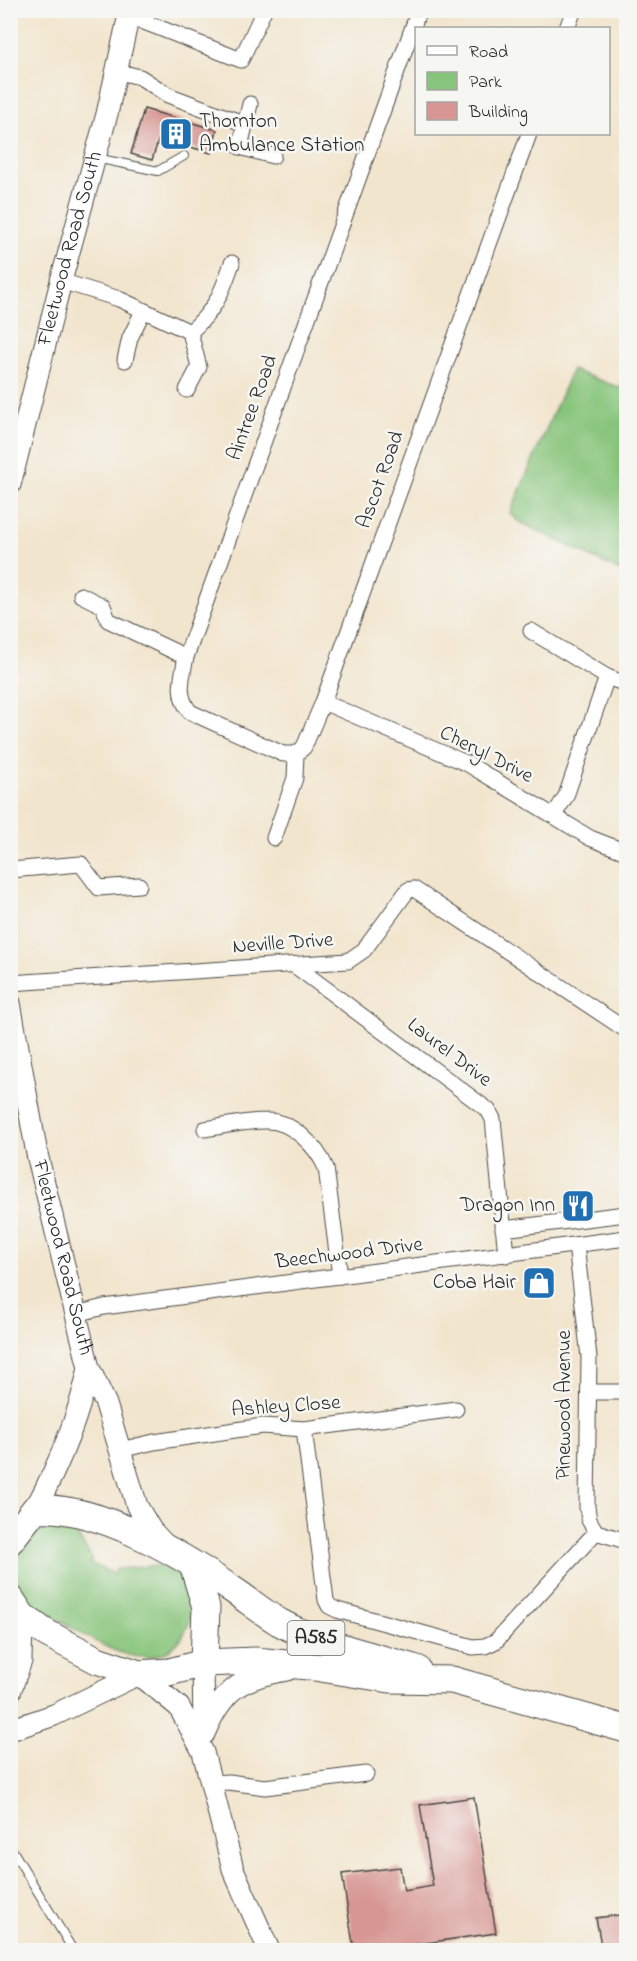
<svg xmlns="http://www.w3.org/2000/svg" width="637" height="1961" font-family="'Indie Flower',sans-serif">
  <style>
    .green { fill: #88c57c; stroke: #5a7854; stroke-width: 1.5 }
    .building { fill: #d79693 }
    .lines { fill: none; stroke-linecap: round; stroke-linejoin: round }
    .lane-casing { stroke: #494743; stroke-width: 10 }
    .street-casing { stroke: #494743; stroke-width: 17 }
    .secondary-casing { stroke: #494743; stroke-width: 23 }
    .highway-casing { stroke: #494743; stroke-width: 29 }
    .lane { stroke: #fff; stroke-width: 8 }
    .street { stroke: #fff; stroke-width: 15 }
    .secondary { stroke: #fff; stroke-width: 21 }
    .highway { stroke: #fff; stroke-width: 27 }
    .labels { text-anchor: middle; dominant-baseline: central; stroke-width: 5; stroke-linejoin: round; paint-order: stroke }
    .shield { fill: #f6f6f2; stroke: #686867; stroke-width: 1.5 }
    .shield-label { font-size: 20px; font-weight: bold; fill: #2b2b2b }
    .poi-label { font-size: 21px; fill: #2b2b2b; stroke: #f6f6f2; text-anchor: end }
    .street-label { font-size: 21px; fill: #2b2b2b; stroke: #f6f6f2 }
  </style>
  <rect width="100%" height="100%" fill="#f6f6f2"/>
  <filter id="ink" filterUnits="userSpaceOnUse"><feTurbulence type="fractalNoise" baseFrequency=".0167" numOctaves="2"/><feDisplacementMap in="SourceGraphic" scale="12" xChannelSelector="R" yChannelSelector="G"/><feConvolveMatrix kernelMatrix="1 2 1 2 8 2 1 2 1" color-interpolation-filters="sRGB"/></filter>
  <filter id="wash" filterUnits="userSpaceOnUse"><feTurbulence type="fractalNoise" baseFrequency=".008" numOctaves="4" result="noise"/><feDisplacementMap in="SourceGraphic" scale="24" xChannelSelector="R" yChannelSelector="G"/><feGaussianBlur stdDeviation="1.35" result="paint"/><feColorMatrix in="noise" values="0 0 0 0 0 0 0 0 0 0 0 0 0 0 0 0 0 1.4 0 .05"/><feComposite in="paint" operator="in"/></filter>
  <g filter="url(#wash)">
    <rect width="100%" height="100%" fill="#f2e5cd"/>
    <!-- green -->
    <g class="green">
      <path d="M572,370l54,20v184l-108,-53 -8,-8z"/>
      <path d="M48,1527l25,2 19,29 -2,5 24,11 2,-5c14,0 37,-6 50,-1 38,14 30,67 0,84 -33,18 -77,-15 -105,-31 -11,-6 -25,-12 -34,-22 -12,-13 -17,-34 -6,-50 7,-11 15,-18 27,-22z"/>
    </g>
    <g id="blocks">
      <!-- building -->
      <g class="building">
        <path d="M144,109l73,21 -6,23 -52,-15 -7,22 -21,-6z"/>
        <path d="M474,1797l22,136 -121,17h-21l-12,-76 58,-7 4,24 29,-5 -13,-81z"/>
        <path d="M627,1914v36h-25l-6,-32z"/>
      </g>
    </g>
  </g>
  <g filter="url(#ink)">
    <use href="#blocks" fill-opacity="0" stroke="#494743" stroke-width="1.5"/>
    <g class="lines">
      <defs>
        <g id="lane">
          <path d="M96,158l62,13 26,-15"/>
          <path d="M10,1846l63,104"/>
          <path d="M584,1950h4"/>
        </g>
        <g id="street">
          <path d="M129,16l112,44 23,-50"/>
          <path d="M567,28l7,-18"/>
          <path d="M115,71l25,6 28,18 77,29"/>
          <path d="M250,104l-10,43 33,9"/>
          <path d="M61,281l58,18 71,33 9,35 -12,23"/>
          <path d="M190,332c25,-22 31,-37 42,-69"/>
          <path d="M125,360l5,-22 13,-27"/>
          <path d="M81,595l22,11 5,14 78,37"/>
          <path d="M531,631l76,46 19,7"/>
          <path d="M323,702l145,62 122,74 36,14"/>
          <path d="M296,754h-13l-93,-42c-14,-17 -8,-34 -4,-55l233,-647"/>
          <path d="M554,815l12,-19 41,-119"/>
          <path d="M274,838l21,-60 1,-24 8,-7 19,-45 206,-568"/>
          <path d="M10,870l71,-6 18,24 40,-3"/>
          <path d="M294,965l194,145 5,9 13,136"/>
          <path d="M10,983l338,-22 16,-11 44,-60 6,-1 212,141"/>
          <path d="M205,1129c20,-3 41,-8 61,-8 26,-1 51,26 60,47l14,108"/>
          <path d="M503,1229l123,-15"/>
          <path d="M576,1245l13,112 -2,150 2,13 7,12 30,9"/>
          <path d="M76,1314l28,-7 522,-69"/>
          <path d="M589,1392h37"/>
          <path d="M304,1429l22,171 3,6 8,4 136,37 12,-1 11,-5 100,-109"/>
          <path d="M120,1450l34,-8 109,-16 41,3 152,-20"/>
          <path d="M211,1783l18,-1 36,5 101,-13"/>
        </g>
        <g id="secondary">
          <path id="s1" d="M10,485l51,-204 46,-167 23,-104"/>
          <path id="s2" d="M10,1003l27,151 52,214 17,36 31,102 14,24 14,15"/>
          <path d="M35,1509c25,-46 43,-90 54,-141"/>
          <path d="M203,1664l1,64"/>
          <path d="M140,1675l39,32 24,45 30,117 36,81"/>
          <path d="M10,1692l11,-31 1,-45"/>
          <path d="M10,1730l44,-15 85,-41"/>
          <path d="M204,1734c19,-45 36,-56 83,-64"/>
        </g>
        <g id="highway">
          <path d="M10,1541l25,-32c61,-5 145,45 195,79 17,11 32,24 49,34 42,23 92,33 138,47"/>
          <path d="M193,1565l13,42 -2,56"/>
          <path d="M10,1598l12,18 24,17 51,27 42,14 30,-2 35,-9 51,-2 53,5 82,13 62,1 174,49"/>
        </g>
      </defs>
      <!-- lane casing -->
      <use href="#lane" class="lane-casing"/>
      <!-- street casing -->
      <use href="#street" class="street-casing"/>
      <!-- secondary casing -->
      <use href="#secondary" class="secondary-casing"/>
      <!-- highway casing -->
      <use href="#highway" class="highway-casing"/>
      <!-- lane -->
      <use href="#lane" class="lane"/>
      <!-- street -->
      <use href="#street" class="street"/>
      <!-- secondary -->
      <use href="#secondary" class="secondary"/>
      <!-- highway -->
      <use href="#highway" class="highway"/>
    </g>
  </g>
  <!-- icons -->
  <defs>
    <symbol id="building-square" viewBox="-11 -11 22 22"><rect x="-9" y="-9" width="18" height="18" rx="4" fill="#1f6fb2" stroke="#f6f6f2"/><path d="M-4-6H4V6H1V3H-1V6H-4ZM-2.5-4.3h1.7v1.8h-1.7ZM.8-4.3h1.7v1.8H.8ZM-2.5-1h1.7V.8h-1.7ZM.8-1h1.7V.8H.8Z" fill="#fff"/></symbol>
    <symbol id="restaurant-square" viewBox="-11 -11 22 22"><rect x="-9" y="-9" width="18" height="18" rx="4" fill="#1f6fb2" stroke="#f6f6f2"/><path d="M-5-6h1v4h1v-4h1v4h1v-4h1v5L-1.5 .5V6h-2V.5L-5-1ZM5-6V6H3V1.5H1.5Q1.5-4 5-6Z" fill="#fff"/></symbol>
    <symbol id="shop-square" viewBox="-11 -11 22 22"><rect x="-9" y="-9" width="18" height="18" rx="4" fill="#1f6fb2" stroke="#f6f6f2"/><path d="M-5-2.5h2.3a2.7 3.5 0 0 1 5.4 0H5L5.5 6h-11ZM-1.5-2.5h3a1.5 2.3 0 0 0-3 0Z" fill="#fff"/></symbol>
  </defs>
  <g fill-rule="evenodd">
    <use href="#building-square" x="157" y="115" width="38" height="38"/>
    <use href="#restaurant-square" x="559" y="1187" width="38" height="38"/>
    <use href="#shop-square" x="520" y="1264" width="38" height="38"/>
  </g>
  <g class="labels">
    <!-- shield labels -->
    <rect class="shield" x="287.5" y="1621" width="57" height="34" rx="4.5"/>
    <g class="shield-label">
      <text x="316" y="1638">A585</text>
    </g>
    <!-- poi labels -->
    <g class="poi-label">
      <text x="199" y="122" text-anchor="start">Thornton<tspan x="199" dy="24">Ambulance Station</tspan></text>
      <text x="555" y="1206">Dragon Inn</text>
      <text x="516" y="1283">Coba Hair</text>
    </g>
    <!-- street labels -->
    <g class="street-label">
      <text stroke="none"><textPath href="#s1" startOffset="244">Fleetwood Road South</textPath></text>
      <text transform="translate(253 408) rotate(-70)">Aintree Road</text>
      <text transform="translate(381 480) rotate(-70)">Ascot Road</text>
      <text transform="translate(486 755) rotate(27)">Cheryl Drive</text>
      <text transform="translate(283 944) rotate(-4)">Neville Drive</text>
      <text transform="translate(449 1053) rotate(37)">Laurel Drive</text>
      <text transform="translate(349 1254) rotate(-7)">Beechwood Drive</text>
      <text stroke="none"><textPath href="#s2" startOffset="260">Fleetwood Road South</textPath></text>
      <text transform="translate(565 1405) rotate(-90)">Pinewood Avenue</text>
      <text transform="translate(286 1407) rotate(-4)">Ashley Close</text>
    </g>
  </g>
  <!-- margin -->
  <rect width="637" height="1961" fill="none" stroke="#f6f6f2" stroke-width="36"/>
  <!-- legend -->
  <rect x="415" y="27" width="195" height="108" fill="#f6f6f2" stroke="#a5a5a2" stroke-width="1.5"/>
  <rect x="427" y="46" width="30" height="9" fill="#ffffff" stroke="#a5a5a2" stroke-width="1.5"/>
  <text x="469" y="57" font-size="18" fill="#2b2b2b">Road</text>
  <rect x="427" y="72" width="30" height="18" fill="#88c57c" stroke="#a5a5a2" stroke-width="1.5"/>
  <text x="469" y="87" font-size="18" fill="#2b2b2b">Park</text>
  <rect x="427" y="102" width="30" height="18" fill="#d79693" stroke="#a5a5a2" stroke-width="1.5"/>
  <text x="469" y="117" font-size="18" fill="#2b2b2b">Building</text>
</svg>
